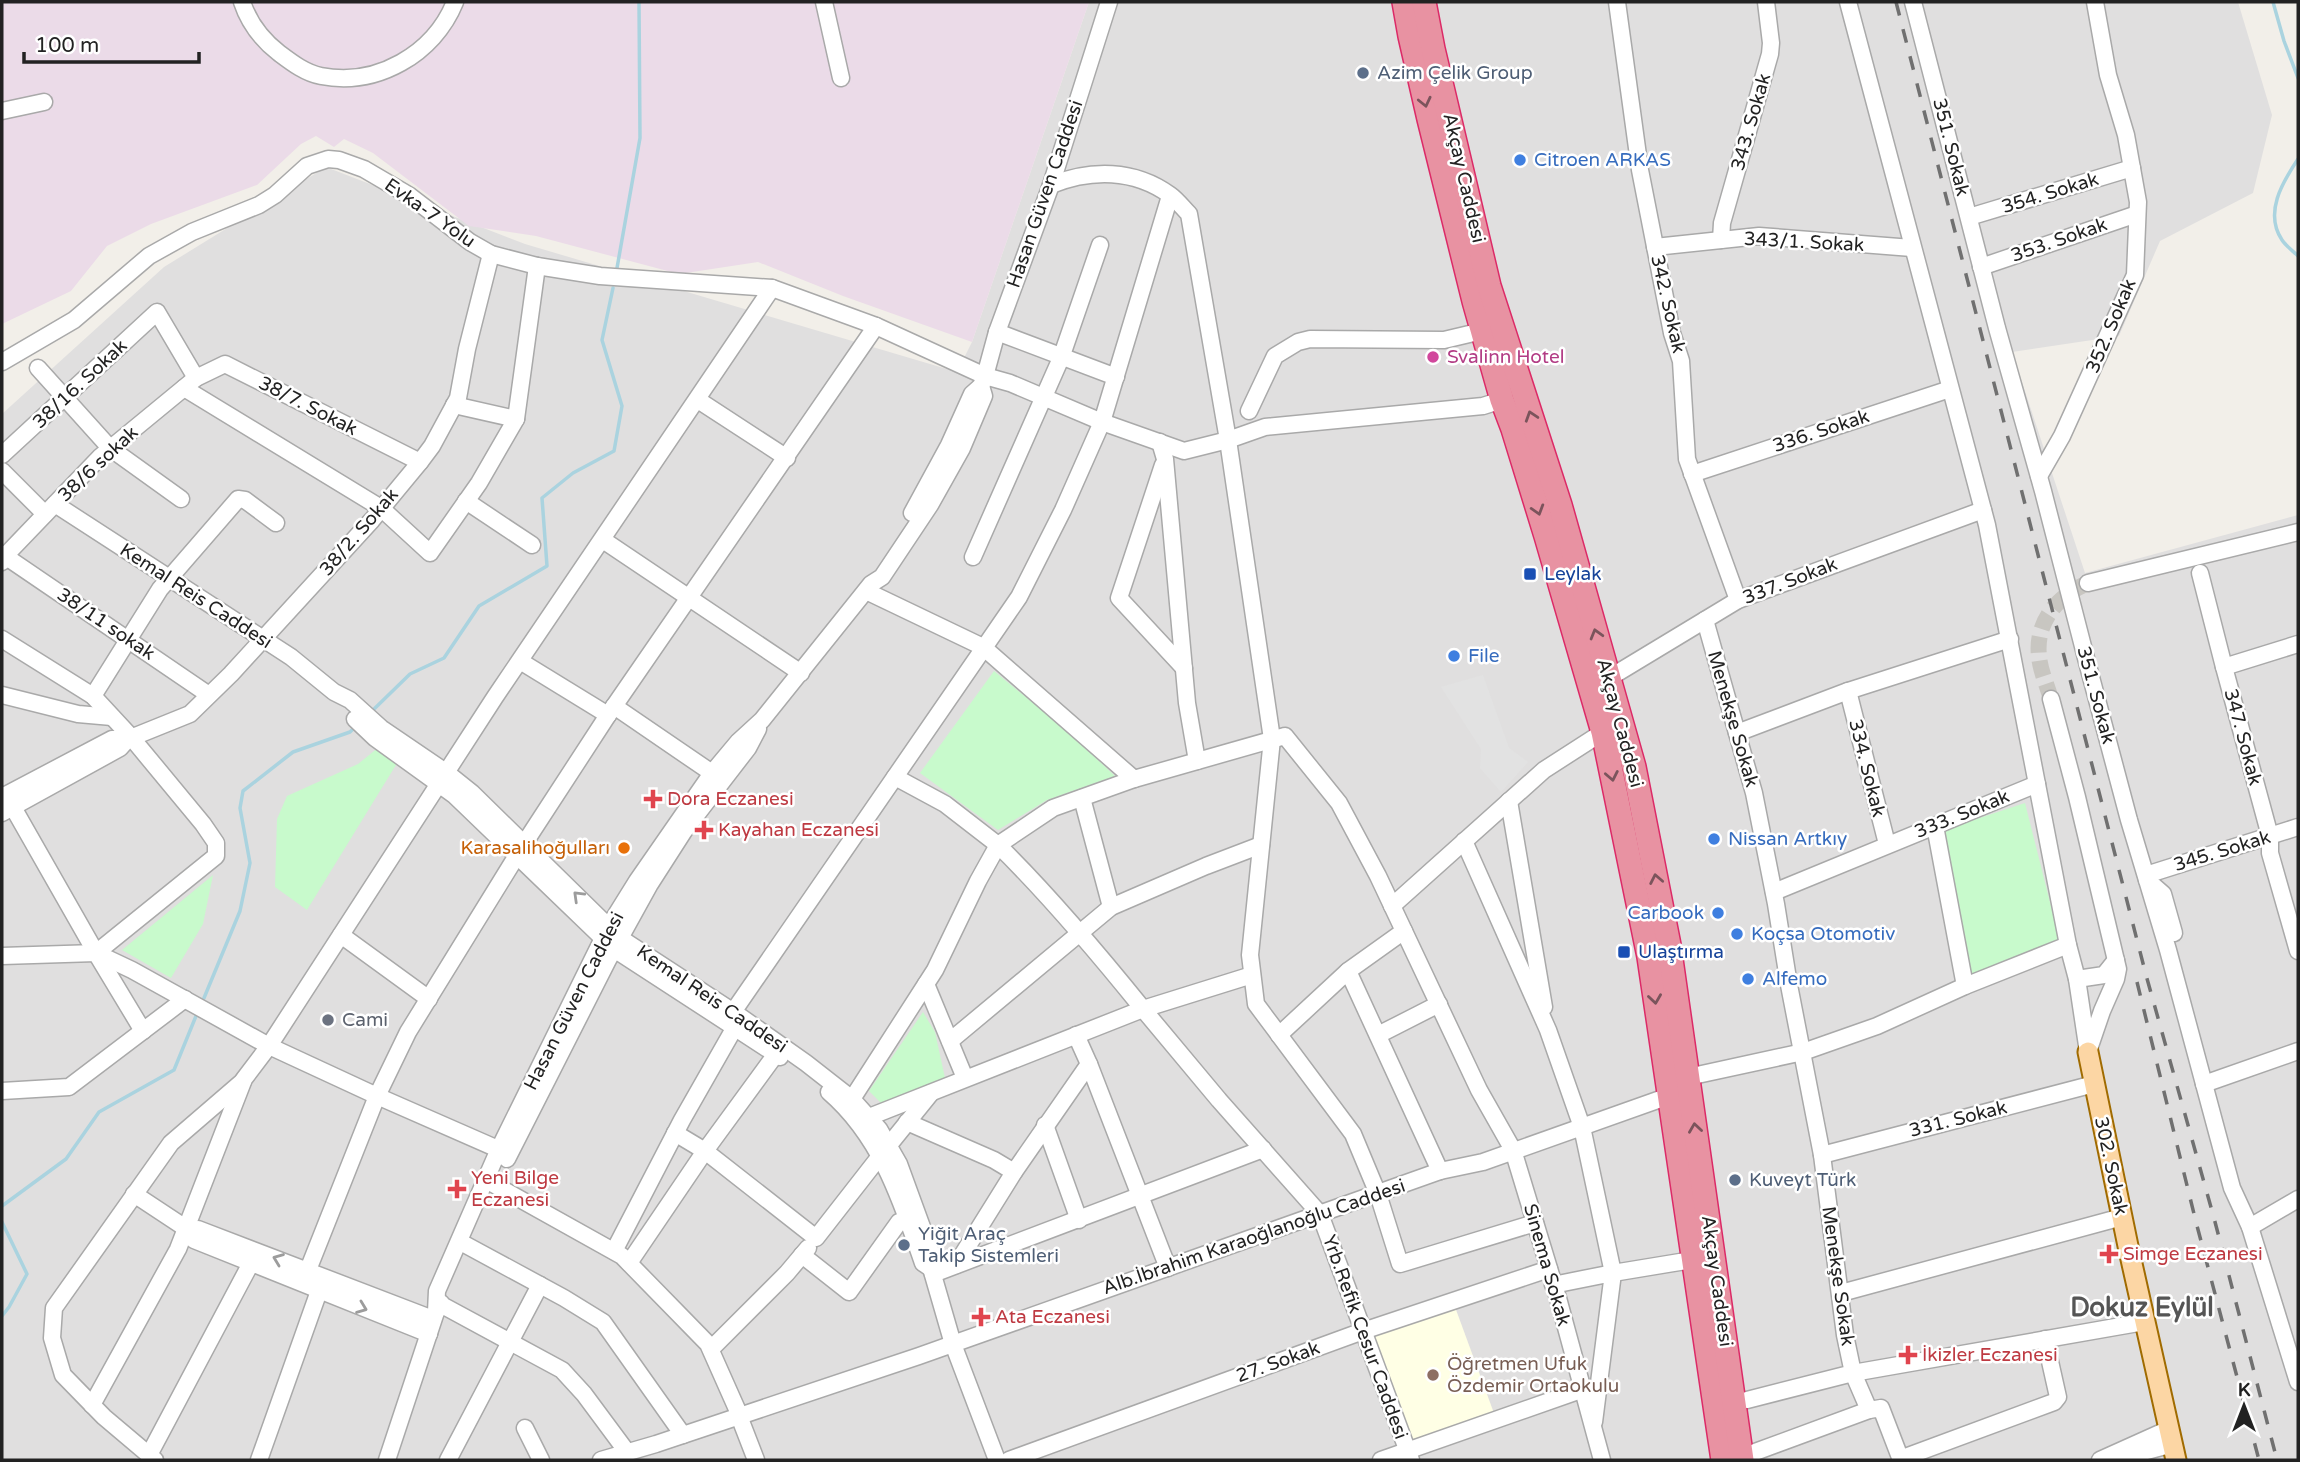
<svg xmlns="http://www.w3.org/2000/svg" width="2300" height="1462" font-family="'Varela Round',sans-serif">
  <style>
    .residential { fill: #e0dfdf }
    .industrial { fill: #ebdbe8 }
    .education { fill: #ffffe5 }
    .park { fill: #c8facc }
    .parking { fill: #e2e2e2 }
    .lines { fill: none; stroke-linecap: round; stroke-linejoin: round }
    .stream { stroke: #aad3df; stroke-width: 3.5 }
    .minor-tunnel { stroke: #c8c6c1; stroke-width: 16; stroke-dasharray: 16 8; stroke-linecap: butt }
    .minor-casing { stroke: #a9a9a9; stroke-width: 19 }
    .major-casing { stroke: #a06b00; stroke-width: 23 }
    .highway-casing { stroke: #dc2a67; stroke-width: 26 }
    .minor { stroke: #fff; stroke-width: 16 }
    .major { stroke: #fcd6a4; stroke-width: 19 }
    .highway { stroke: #e892a2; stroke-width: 23 }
    .rail { stroke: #707070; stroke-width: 3.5; stroke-dasharray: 14 14; stroke-linecap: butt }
    .oneway { stroke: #7b545c }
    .oneway2 { stroke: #9c9c9c }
    .service-dot { fill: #5c6f8a; stroke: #fff; stroke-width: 2.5 }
    .shop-dot { fill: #3f7fe0; stroke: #fff; stroke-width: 2.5 }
    .hotel-dot { fill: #d1479c; stroke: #fff; stroke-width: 2.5 }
    .transit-dot { fill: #1a4fb4; stroke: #fff; stroke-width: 2.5 }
    .health-dot { fill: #e0444e; stroke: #fff; stroke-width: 2.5 }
    .food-dot { fill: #e8710a; stroke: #fff; stroke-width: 2.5 }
    .worship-dot { fill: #6b7280; stroke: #fff; stroke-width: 2.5 }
    .education-dot { fill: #8d6e63; stroke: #fff; stroke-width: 2.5 }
    .labels { text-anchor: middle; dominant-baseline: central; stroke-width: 5; stroke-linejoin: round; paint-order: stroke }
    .service-label { font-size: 19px; fill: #4e5e75; stroke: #fff; text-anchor: start }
    .street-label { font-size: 19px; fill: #222; stroke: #fff }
    .shop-label { font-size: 19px; fill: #366cbe; stroke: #fff; text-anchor: start }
    .hotel-label { font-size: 19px; fill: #b23c85; stroke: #fff; text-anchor: start }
    .transit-label { font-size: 19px; fill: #164399; stroke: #fff; text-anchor: start }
    .health-label { font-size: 19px; fill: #be3a42; stroke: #fff; text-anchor: start }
    .food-label { font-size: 19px; fill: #c56008; stroke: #fff; text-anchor: end }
    .worship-label { font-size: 19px; fill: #5b616d; stroke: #fff; text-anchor: start }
    .education-label { font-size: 19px; fill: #785e54; stroke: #fff; text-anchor: start }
    .district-label { font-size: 26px; font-weight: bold; fill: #555; stroke: #fff }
  </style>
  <rect width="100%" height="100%" fill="#f2efe9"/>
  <!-- residential -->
  <path class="residential" d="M1089,2h1149l34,113 -19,78 -93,48 -41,95 -107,16 73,221 213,-58v945h-2296v-1046l162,-147 162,-100 199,77 432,128 15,-30z"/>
  <!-- industrial -->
  <path class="industrial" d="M2,2h1087l-117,340 -129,-46 -85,-34 -79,12 -143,-38 -67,-10 -96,-73 -29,-14 -10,8 -18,-11 -15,8 -44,41 -106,39 -44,22 -36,45 -69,33z"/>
  <!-- education -->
  <path class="education" d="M1455,1307l40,109 -85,30 -37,-112z"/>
  <!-- park -->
  <g class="park">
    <path d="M994,671l73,60 48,45 -68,24 -49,30 -78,-57z"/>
    <path d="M379,747l20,13 -92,150 -32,-23 2,-68 10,-23 71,-32z"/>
    <path d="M2025,803l35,139 -89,36 -28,-148z"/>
    <path d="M213,875l-10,49 -32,54 -49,-28z"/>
    <path d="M923,1012l12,20 10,46 -63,26 -13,-13z"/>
  </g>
  <!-- parking -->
  <path class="parking" d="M1483,675l26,73 19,14 -27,30 -21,-24 1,-19 -40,-62z"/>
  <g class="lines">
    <!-- stream -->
    <g class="stream">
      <path d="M2273,2l11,39 14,37"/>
      <path d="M2298,159c-16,24 -34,54 -16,81 4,6 11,11 16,16"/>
      <path d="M617,268l23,-130 -1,-136"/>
      <path d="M371,712l39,-38 34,-16 35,-52 68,-40 -5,-68 31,-25 41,-22 8,-45 -20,-66 11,-52"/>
      <path d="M204,998l36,-87 10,-48 -10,-55 3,-17 50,-39 57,-20 5,-5"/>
      <path d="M2,1206l64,-47 33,-47 75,-42 22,-54"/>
      <path d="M2,1222l25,52 -18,33 -7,9"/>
    </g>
    <!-- minor-tunnel -->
    <path class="minor-tunnel" d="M2051,699c-4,-14 -11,-29 -12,-43 -4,-34 19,-61 49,-73"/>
    <defs>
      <g id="minor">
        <path d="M242,2c7,21 19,37 37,51 12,9 26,20 42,23 56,11 113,-22 134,-74"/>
        <path d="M824,2l17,76"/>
        <path d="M1617,2l23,168 32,163 9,28 6,98 51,141"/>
        <path d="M1848,2l139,523 81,420 9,34 11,73"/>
        <path d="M1913,2l84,326 46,163 44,171 42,158 39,130 64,238 18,39 48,155"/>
        <path d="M2,111l42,-9"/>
        <path d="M1051,185c40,-16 83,-16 119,10 7,5 13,13 19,19l39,226 44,299 -22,216 6,49 97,130 25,60 22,70 135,-41"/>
        <path d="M1969,217l163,-49"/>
        <path d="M1721,240l1,-17 48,-169 1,-11 -5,-41"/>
        <path d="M1655,247l104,-11 153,12"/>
        <path d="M1981,267l156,-53"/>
        <path d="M997,332l119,45"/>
        <path d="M2,362l72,-42 75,-64 43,-24 67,-27 16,-10 32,-29 21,-7 11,1 25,9 46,27 60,46 21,12 46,12 63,10 172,12 104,38 109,50 25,7 92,39 82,29 44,-11 37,-13 218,-21 19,-6"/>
        <path d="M38,368l72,80 71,51"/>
        <path d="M184,388l197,120 49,45 49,-70 37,-64 21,-153"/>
        <path d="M698,400l89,58"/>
        <path d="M454,405l62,14"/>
        <path d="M1249,411l26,-55 23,-14 12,-3 134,1 38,-9"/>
        <path d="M1160,442l5,17 22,244 10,58"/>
        <path d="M2,455l155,-143 39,66"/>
        <path d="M1163,465l-44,133 65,70"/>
        <path d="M2,471l43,43"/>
        <path d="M1692,474l258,-85"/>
        <path d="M2039,476l23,-40 73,-161 3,-73 -12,-67 -18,-60 -13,-73"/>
        <path d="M466,501l66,44"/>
        <path d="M55,504l236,153 43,35 16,8 31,28 66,45 25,20 148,145 118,77 68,48 46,36 27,30 20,35 35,96 -3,8 22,76 44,116"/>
        <path d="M912,513l37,-68 23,-51 9,-8 4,-10 12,-44 54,-147 58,-183"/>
        <path d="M603,540l198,133"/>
        <path d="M2,554l207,141"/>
        <path d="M973,557l88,-199 39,-113"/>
        <path d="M2,562l3,-6 95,-99 96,-79 29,-14 195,98"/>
        <path d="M2200,573l24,94"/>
        <path d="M2088,583l210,-51"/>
        <path d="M866,591l117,56 151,132"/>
        <path d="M1705,620l49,173 22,111 13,81 33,170 23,180 8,38 -106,27"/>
        <path d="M2,639l91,57 38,41 72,87 13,19v13l-120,97 -94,3"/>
        <path d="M2298,644l-74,23 46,169v17l28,98"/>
        <path d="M520,661l88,54"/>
        <path d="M1609,678l129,-78 245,-90"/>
        <path d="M1848,691l39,153"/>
        <path d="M2,695l76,19 34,3"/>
        <path d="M93,696l67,-107 78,-90 7,1 31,23"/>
        <path d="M2051,699l26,98 41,172 -2,10 -14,32 -13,38"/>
        <path d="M614,706l98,67"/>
        <path d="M355,719l20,19 79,57 160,154 166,108"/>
        <path d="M1737,733l111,-42 162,-52"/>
        <path d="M895,777l50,27 53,41 55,-37 81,-29 151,-43 54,67 39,73 101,214 34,60 45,148 44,162"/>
        <path d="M6,795l90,158 36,17 137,76 108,50 130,57"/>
        <path d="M2,797l110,-58h16l62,-25 41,-40 141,-154 48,-58 12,-16 26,-48 9,-49 24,-95"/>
        <path d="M1082,798l29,109"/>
        <path d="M1509,801l35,206"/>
        <path d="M2,813l118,-65 8,-9"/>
        <path d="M1935,826l30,160"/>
        <path d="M1464,841l84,189 34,97 31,146 73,-12"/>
        <path d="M2146,875l152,-48"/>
        <path d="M2147,880l16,14 11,39"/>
        <path d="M1774,892l263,-108"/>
        <path d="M1392,906l152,-136 59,-38"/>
        <path d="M341,935l88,64"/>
        <path d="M96,953l47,78"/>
        <path d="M1348,971l56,-40"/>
        <path d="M1252,975l-109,34 76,91 101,114 91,246"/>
        <path d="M2077,979l27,-4 12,-15"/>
        <path d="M926,984l39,94"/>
        <path d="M733,1012l286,-415 44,-87 39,-88 68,-226"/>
        <path d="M1279,1035l69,-64 92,200"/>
        <path d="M1378,1035l61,-31"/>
        <path d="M950,1041l161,-134 95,-41 55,-21"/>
        <path d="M1089,1064l79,204"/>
        <path d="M1688,1077l115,-25 74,-26 88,-40 103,-41"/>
        <path d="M2204,1084l94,-33"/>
        <path d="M2,1091l67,-4 116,-88"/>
        <path d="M829,1092c52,45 72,108 94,171l6,4"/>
        <path d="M852,1099l83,-129 43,-89 20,-36c52,51 99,107 145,164l-274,108"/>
        <path d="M907,1122l87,38 20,12"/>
        <path d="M1045,1125l34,95"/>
        <path d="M675,1133l30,18 111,87 64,-82"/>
        <path d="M889,1145l42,-52"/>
        <path d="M1822,1155l272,-71"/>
        <path d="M507,1159l101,-199 42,-76 34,-53 64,-83 10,-19"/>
        <path d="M486,1180l136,76 86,88 32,72"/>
        <path d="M134,1194l56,37 4,9 235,94"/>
        <path d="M2250,1227l48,-28"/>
        <path d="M190,1231l8,-2 235,90"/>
        <path d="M466,1245l98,53 39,24 80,113"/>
        <path d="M614,1251l68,-131 53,-93"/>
        <path d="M802,1255l47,37 50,-70 9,-4"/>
        <path d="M629,1263l76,-112 71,-97"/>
        <path d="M956,1265l58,-93 75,-108 -13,-29"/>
        <path d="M933,1274l330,-125"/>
        <path d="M1553,1285l60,-12 -19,149"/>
        <path d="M1841,1293l281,-76"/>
        <path d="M440,1304l122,66 22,24 43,58"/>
        <path d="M436,1312l1,-21 62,-142 110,-223 28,-45 75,-108 26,-31 24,-22 109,-136 11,-7 48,-72 32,-57 22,-52 -3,-10"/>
        <path d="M711,1349l76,-76 21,-25"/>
        <path d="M92,1405l86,-156 66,-170 25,-33 226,-349 277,-409"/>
        <path d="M1869,1410l12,-2 20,52"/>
        <path d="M739,1416l17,44"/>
        <path d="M525,1428l16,32"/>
        <path d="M1755,1452l114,-42 -16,-37 291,-51"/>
        <path d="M149,1455l102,-192"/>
        <path d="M2128,1456l45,-12"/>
        <path d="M1900,1459l154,-57 4,-5 -13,-58"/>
        <path d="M155,1460l-51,-43 -41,-42 -11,-37 2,-30 117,-165 72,-62"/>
        <path d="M259,1460l60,-169 -11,-21 69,-174 31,-64 116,-188 84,-129 268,-389"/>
        <path d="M387,1460l49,-148 5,-9"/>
        <path d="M448,1460l92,-175"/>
        <path d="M601,1460l55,-16 263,-88 521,-185 43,-9 186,-66"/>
        <path d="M1009,1460l354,-129 186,-62"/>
        <path d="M1381,1460l200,-70"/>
        <path d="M2100,1460l69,-31"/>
      </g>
      <path id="major" d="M2088,1052l40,194 48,214"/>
      <g id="highway">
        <path d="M1404,2l6,34 19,83 45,182 28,99 11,29 33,107 57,196 46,225 74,503"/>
        <path d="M1424,2l9,47 56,237 71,219 74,262 35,178 73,515"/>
      </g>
    </defs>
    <!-- minor casing -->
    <use href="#minor" class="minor-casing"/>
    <!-- major casing -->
    <use href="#major" class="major-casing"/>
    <!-- highway casing -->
    <use href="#highway" class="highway-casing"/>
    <!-- minor -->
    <use href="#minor" class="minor"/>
    <!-- major -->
    <use href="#major" class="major"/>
    <!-- highway -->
    <use href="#highway" class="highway"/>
    <!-- rail -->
    <g class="rail">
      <path d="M1896,2l250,973 68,243 63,242"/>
      <path d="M2137,982l59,240 63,238"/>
    </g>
  </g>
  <!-- one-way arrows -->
  <defs><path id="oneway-chevron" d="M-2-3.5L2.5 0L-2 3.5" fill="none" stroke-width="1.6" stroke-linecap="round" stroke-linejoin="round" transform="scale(1.75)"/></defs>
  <g class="oneway">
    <use href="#oneway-chevron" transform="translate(1425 102) rotate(77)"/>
    <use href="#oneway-chevron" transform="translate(1531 416) rotate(-108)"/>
    <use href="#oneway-chevron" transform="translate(1538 510) rotate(73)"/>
    <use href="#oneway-chevron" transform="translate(1596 634) rotate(-106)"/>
    <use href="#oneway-chevron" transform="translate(1612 776) rotate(79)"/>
    <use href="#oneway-chevron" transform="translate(1656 879) rotate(-101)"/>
    <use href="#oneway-chevron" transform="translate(1655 999) rotate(82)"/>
    <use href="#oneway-chevron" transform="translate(1695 1128) rotate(-98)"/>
  </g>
  <g class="oneway2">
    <use href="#oneway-chevron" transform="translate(578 896) rotate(-136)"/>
    <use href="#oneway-chevron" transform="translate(278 1259) rotate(-159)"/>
    <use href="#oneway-chevron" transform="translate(362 1308) rotate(21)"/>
  </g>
  <!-- markers -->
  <g class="service-dot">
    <circle cx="1363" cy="73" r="7"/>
    <circle cx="1735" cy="1180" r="7"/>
    <circle cx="904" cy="1245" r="7"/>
  </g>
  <g class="shop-dot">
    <circle cx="1520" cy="160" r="7"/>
    <circle cx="1454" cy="656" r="7"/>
    <circle cx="1714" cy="839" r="7"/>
    <circle cx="1718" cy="913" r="7"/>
    <circle cx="1737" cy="934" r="7"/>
    <circle cx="1748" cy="979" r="7"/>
  </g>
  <circle class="hotel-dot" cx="1433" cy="357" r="7"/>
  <g class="transit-dot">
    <rect x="1523" y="567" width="14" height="14" rx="3.5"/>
    <rect x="1617" y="945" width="14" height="14" rx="3.5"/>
  </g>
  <g class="health-dot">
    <path d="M649.5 788.5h7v7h7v7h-7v7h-7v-7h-7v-7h7z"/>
    <path d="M700.5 819.5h7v7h7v7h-7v7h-7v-7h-7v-7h7z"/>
    <path d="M453.5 1178.5h7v7h7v7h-7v7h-7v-7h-7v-7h7z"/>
    <path d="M2105.5 1243.5h7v7h7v7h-7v7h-7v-7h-7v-7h7z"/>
    <path d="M977.5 1306.5h7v7h7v7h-7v7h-7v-7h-7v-7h7z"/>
    <path d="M1904.5 1344.5h7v7h7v7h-7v7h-7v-7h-7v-7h7z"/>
  </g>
  <circle class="food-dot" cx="624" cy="848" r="7"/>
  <circle class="worship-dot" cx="328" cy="1020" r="7"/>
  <circle class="education-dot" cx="1433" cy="1375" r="7"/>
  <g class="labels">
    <!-- service labels -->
    <g class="service-label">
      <text x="1377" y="73">Azim Çelik Group</text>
      <text x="1749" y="1180">Kuveyt Türk</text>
      <text x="918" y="1234">Yiğit Araç<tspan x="918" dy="22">Takip Sistemleri</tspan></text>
    </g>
    <!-- street labels -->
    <g class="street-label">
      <text transform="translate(1751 122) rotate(-74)">343. Sokak</text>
      <text transform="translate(1951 147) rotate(76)">351. Sokak</text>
      <text transform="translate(1464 178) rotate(77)">Akçay Caddesi</text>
      <text transform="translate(2050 193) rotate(-17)">354. Sokak</text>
      <text transform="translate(1045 194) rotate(-71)">Hasan Güven Caddesi</text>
      <text transform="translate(430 213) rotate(35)">Evka-7 Yolu</text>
      <text transform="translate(2059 240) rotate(-19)">353. Sokak</text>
      <text transform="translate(1804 242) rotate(3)">343/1. Sokak</text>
      <text transform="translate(1668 304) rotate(77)">342. Sokak</text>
      <text transform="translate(2111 326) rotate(-67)">352. Sokak</text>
      <text transform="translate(80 384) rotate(-43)">38/16. Sokak</text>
      <text transform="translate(308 406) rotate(27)">38/7. Sokak</text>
      <text transform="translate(1821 431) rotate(-18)">336. Sokak</text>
      <text transform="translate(98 464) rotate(-43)">38/6 sokak</text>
      <text transform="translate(359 532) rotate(-49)">38/2. Sokak</text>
      <text transform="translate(1790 581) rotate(-21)">337. Sokak</text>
      <text transform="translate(196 596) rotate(33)">Kemal Reis Caddesi</text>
      <text transform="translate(106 624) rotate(34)">38/11 sokak</text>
      <text transform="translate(2096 695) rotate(75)">351. Sokak</text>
      <text transform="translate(1733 719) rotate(74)">Menekşe Sokak</text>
      <text transform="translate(1620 723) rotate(75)">Akçay Caddesi</text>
      <text transform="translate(2243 737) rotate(75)">347. Sokak</text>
      <text transform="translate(1867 768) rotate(76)">334. Sokak</text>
      <text transform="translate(1962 814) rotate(-22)">333. Sokak</text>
      <text transform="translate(2222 851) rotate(-17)">345. Sokak</text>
      <text transform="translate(712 999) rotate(34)">Kemal Reis Caddesi</text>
      <text transform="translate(574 1001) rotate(-63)">Hasan Güven Caddesi</text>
      <text transform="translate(1958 1119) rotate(-14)">331. Sokak</text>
      <text transform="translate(2111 1166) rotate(78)">302. Sokak</text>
      <text transform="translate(1254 1237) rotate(-19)">Alb.İbrahim Karaoğlanoğlu Caddesi</text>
      <text transform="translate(1547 1265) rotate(74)">Sinema Sokak</text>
      <text transform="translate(1838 1276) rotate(82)">Menekşe Sokak</text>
      <text transform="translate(1717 1281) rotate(82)">Akçay Caddesi</text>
      <text transform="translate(1365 1337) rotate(70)">Yrb.Refik Cesur Caddesi</text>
      <text transform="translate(1278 1362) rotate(-20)">27. Sokak</text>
    </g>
    <!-- shop labels -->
    <g class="shop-label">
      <text x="1534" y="160">Citroen ARKAS</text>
      <text x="1468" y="656">File</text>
      <text x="1728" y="839">Nissan Artkıy</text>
      <text x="1704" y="913" text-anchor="end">Carbook</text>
      <text x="1751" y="934">Koçsa Otomotiv</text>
      <text x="1762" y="979">Alfemo</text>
    </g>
    <!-- hotel labels -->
    <g class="hotel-label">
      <text x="1447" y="357">Svalinn Hotel</text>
    </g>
    <!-- transit labels -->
    <g class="transit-label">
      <text x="1544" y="574">Leylak</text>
      <text x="1638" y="952">Ulaştırma</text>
    </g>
    <!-- health labels -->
    <g class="health-label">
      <text x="667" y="799">Dora Eczanesi</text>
      <text x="718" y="830">Kayahan Eczanesi</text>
      <text x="471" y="1178">Yeni Bilge<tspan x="471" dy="22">Eczanesi</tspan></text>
      <text x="2123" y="1254">Simge Eczanesi</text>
      <text x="995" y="1317">Ata Eczanesi</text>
      <text x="1922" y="1355">İkizler Eczanesi</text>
    </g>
    <!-- food labels -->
    <g class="food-label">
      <text x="610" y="848">Karasalihoğulları</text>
    </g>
    <!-- worship labels -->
    <g class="worship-label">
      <text x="342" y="1020">Cami</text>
    </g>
    <!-- education labels -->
    <g class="education-label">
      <text x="1447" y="1364">Öğretmen Ufuk<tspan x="1447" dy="22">Özdemir Ortaokulu</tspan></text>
    </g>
    <!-- district labels -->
    <g class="district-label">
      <text x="2142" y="1307">Dokuz Eylül</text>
    </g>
  </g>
  <!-- border -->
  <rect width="2300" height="1462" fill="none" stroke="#222222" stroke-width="7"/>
  <!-- north arrow -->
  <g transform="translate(2244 1406)" stroke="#ffffff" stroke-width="5" paint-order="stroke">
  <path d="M0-5L12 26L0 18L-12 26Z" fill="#222222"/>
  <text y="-10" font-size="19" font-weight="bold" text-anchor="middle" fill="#222222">K</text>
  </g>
  <!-- scale -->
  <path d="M24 52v10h175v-10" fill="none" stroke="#222222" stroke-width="3.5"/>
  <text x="35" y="52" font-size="21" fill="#222222" stroke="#ffffff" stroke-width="5" paint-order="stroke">100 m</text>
</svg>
